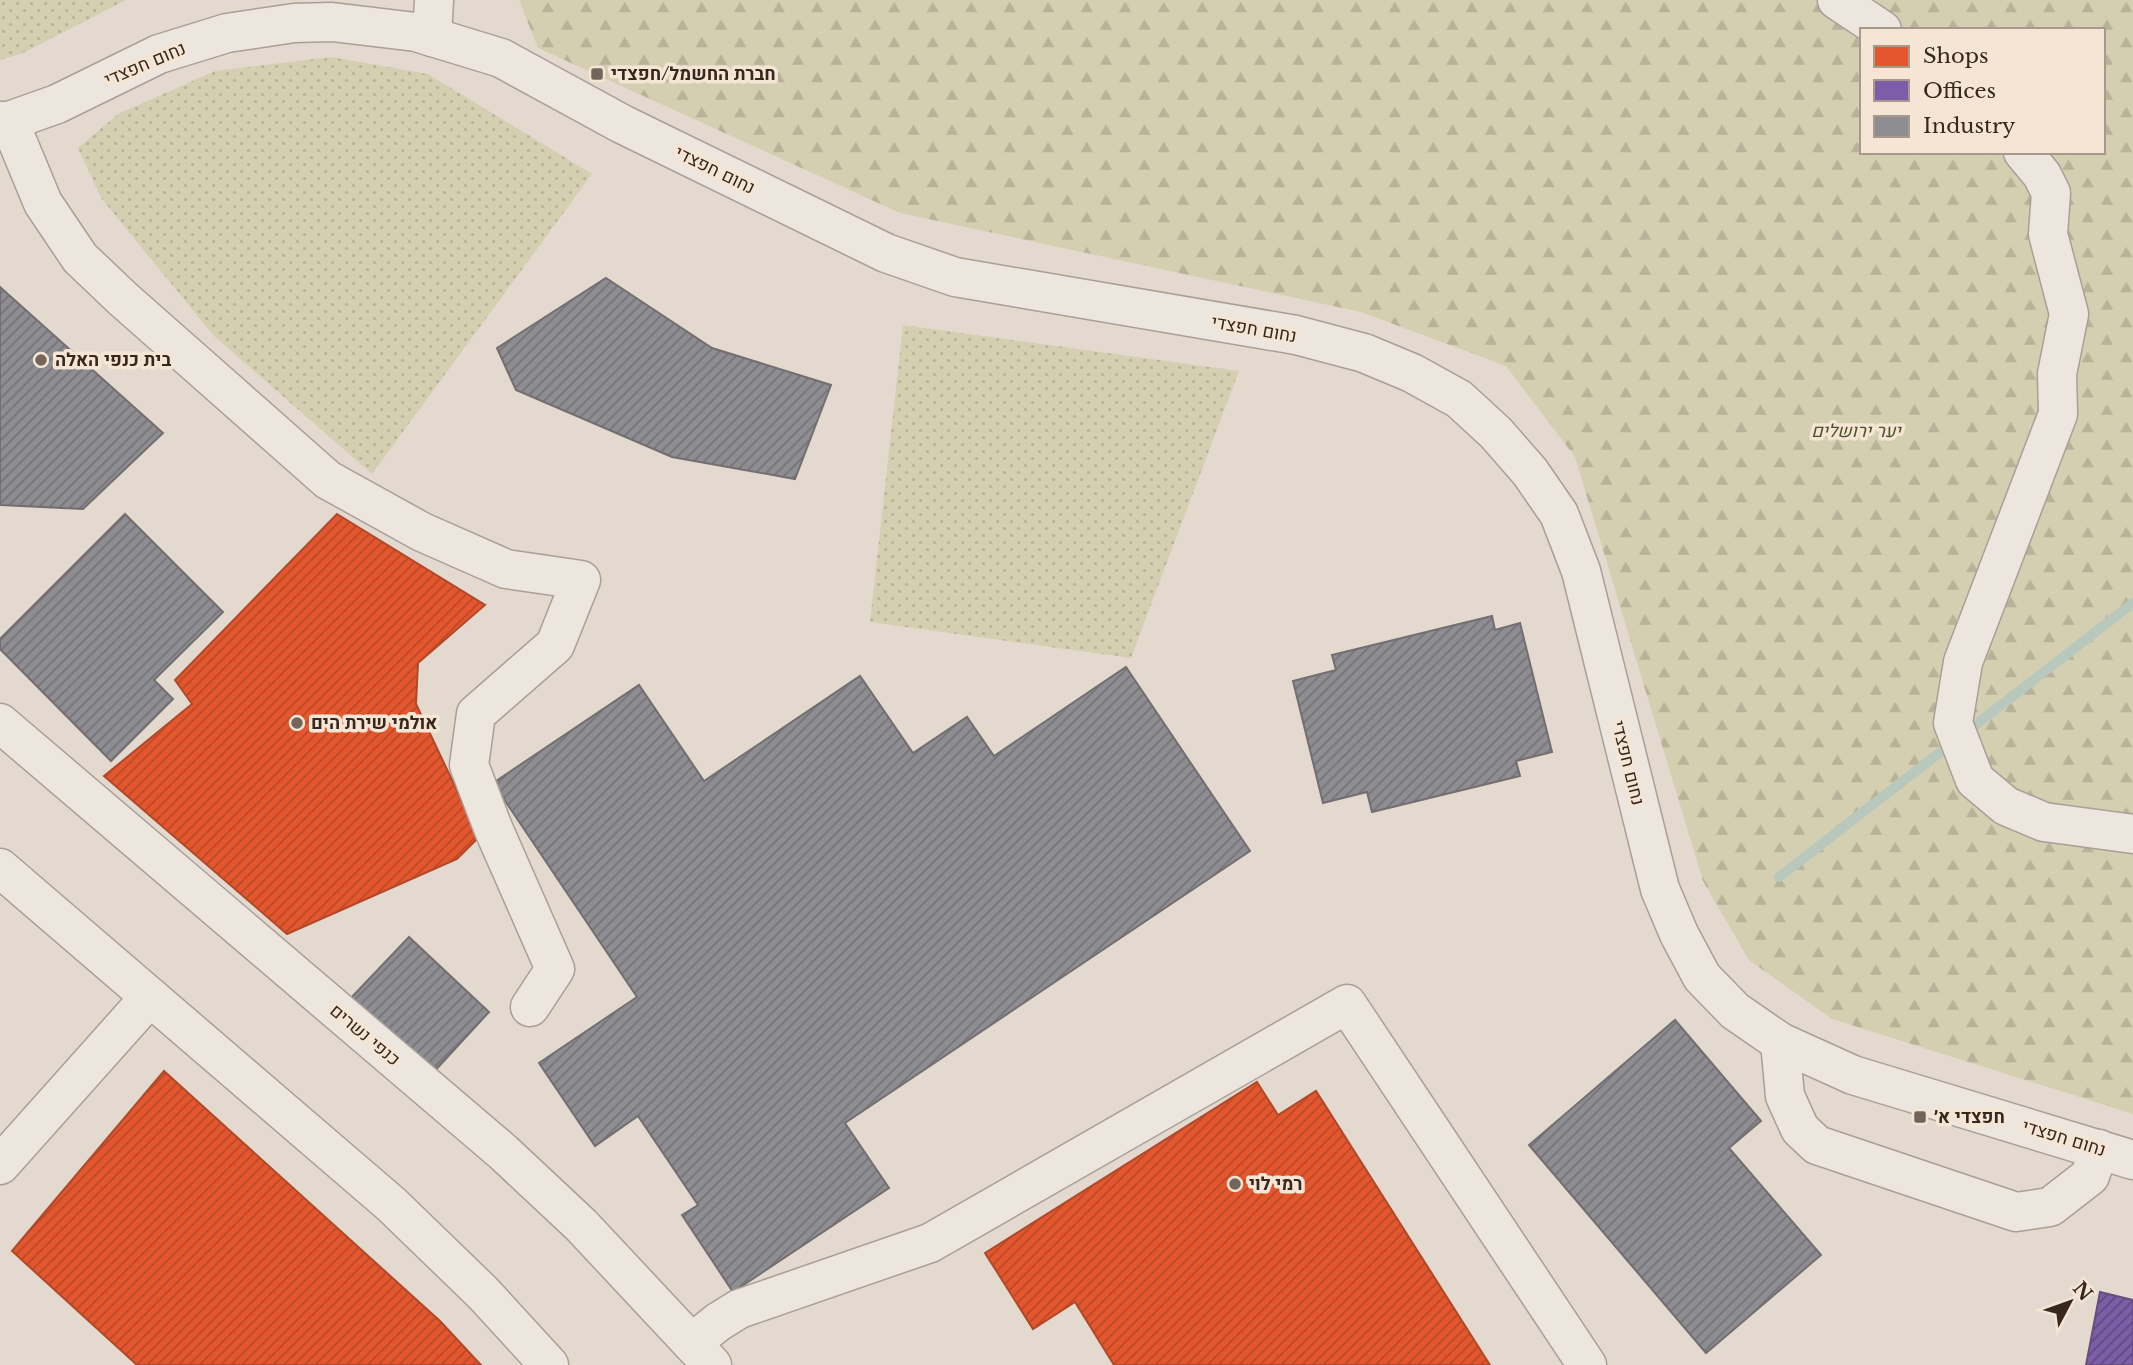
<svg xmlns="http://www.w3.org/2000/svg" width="2133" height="1365" font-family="'Libre Baskerville',Heebo,serif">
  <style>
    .grass { fill: url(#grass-dots) }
    .forest { fill: url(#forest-firs); fill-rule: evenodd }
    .shops { fill: url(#shops-hatch); stroke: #b0492a; stroke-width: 2 }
    .offices { fill: url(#offices-hatch); stroke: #674e7e; stroke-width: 2 }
    .industry { fill: url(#industry-hatch); stroke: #736e70; stroke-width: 2 }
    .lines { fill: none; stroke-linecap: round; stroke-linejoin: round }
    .stream { stroke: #b9c8bc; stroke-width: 10 }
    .minor-casing { stroke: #a99f97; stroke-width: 41 }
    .minor { stroke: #ece6df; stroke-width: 38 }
    .poi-dot { fill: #74655c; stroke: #f4e5d5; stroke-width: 2.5 }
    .labels { text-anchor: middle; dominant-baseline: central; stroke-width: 7; stroke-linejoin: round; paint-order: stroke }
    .street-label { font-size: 18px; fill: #37271f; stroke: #f4e5d5 }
    .poi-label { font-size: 18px; font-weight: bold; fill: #37271f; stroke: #f4e5d5; text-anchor: start }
    .park-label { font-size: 18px; font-style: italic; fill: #4f5227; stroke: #f4e5d5 }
  </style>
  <defs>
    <pattern id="grass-dots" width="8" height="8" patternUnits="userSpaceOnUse" patternTransform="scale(1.75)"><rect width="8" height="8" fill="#d5cfb1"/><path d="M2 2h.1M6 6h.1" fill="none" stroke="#b7b298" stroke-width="1.8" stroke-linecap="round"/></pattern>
    <pattern id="forest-firs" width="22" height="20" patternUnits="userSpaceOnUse" patternTransform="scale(1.75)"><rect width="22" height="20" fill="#d5cfb1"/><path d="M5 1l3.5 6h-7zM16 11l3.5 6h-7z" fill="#b7b298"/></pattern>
    <pattern id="shops-hatch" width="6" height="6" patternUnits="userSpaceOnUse" patternTransform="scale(1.75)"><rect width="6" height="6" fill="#e4572e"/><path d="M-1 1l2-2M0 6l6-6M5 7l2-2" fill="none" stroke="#ba4827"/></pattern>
    <pattern id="offices-hatch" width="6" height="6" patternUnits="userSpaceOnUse" patternTransform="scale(1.75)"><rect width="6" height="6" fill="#7b5ea7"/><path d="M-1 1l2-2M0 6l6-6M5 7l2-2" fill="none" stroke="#604a80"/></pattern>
    <pattern id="industry-hatch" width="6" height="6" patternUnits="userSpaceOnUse" patternTransform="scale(1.75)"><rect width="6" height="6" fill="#8d8d92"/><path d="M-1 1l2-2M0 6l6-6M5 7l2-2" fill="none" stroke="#747377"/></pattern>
  </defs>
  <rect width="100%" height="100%" fill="#e4d9ce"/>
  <!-- grass -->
  <g class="grass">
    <path d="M0,0h126l-103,53 -23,7z"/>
    <path d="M331,57l97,17 164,100 -220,300 -158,-138 -113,-138 -23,-50 40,-34 97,-43z"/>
    <path d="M903,325l336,46 -108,287 -261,-36z"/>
  </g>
  <!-- forest -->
  <path class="forest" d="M519,0h1614v1114l-301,-95 -83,-59 -46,-79 -128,-424 -69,-91 -145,-54 -461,-99 -362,-165zM1862,30h241v122h-241z"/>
  <!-- shops -->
  <g class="shops">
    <path d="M337,514l148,91 -67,58 -2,41 63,133 -22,22 -170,75 -183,-158 88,-72 -17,-24z"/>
    <path d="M164,1071l276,250 41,44h-344l-125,-114z"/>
    <path d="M1257,1082l21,33 38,-24 174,274h-376l-39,-63 -42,27 -48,-76z"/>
  </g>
  <!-- offices -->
  <path class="offices" d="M2100,1292l33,8v65h-47z"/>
  <!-- industry -->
  <g class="industry">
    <path d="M606,278l106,70 119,37 -36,94 -123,-22 -156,-67 -19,-42z"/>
    <path d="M0,287l163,146 -80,76 -83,-4z"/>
    <path d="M125,514l98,98 -69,68 19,19 -62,62 -111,-112v-10z"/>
    <path d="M1492,616l3,14 25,-7 32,129 -36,9 4,15 -148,36 -5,-20 -44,11 -30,-122 43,-11 -4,-15z"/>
    <path d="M1126,667l124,184 -405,272 44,65 -156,104 -51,-77 16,-10 -60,-89 -43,30 -56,-83 98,-66 -144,-214 146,-98 65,96 156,-105 53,77 54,-36 27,39z"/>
    <path d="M409,937l80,75 -59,64 -81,-76z"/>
    <path d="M1675,1020l86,101 -32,27 92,107 -115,98 -177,-208z"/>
  </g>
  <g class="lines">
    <!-- stream -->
    <path class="stream" d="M1779,877l354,-274"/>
    <defs>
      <g id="minor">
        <path d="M1837,0l45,30"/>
        <path d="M432,37l2,-37"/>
        <path d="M0,121h9l48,-17 102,-50 68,-21 67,-10 38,-1 84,10 85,26 121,66 264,129 69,24 341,58 68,18 48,20 47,26 37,34 34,39 29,42 22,57 79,318 19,45 23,43 33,34 45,31 73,33 280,85"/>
        <path d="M9,121l34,82 37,55 42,40 206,182 94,52 84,37 75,11 -26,65 -79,69 -7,51 24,63 62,141 -25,38"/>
        <path d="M2023,152l19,23 9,18 -3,41 21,80 -12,60 1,40 -95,248 -10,61 22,57 31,26 38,16 89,12"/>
        <path d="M0,723l503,429 78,73 131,140"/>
        <path d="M0,868l391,336 92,89 66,72"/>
        <path d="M1780,1042l5,54 15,33 17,16 199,67 34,-5 40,-31 9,-27"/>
        <path d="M0,1165l150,-168"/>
        <path d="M692,1343l26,-21 21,-13 191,-66 417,-239 240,361"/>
      </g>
    </defs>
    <!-- minor casing -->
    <use href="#minor" class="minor-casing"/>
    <!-- minor -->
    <use href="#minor" class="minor"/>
  </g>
  <!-- markers -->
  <g class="poi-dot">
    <rect x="590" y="67" width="14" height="14" rx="3.5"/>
    <circle cx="41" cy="360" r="7"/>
    <circle cx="297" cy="723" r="7"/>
    <rect x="1913" y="1110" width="14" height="14" rx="3.5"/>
    <circle cx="1235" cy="1184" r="7"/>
  </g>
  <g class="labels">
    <!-- street labels -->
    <g class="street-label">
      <text transform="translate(145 64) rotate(-23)">נחום חפצדי</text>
      <text transform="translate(715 170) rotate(26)">נחום חפצדי</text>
      <text transform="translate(1254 329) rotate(10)">נחום חפצדי</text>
      <text transform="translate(1628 763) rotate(76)">נחום חפצדי</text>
      <text transform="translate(365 1035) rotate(40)">כנפי נשרים</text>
      <text transform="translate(2064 1138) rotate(17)">נחום חפצדי</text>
    </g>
    <!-- poi labels -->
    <g class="poi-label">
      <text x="611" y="74">חברת החשמל/חפצדי</text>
      <text x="55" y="360">בית כנפי האלה</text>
      <text x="311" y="723">אולמי שירת הים</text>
      <text x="1934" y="1117">חפצדי א׳</text>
      <text x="1249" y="1184">רמי לוי</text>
    </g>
    <!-- park labels -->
    <g class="park-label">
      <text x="1856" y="431">יער ירושלים</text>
    </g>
  </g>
  <!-- legend -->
  <rect x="1860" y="28" width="245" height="126" fill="#f4e5d5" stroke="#a8998c" stroke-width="2"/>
  <rect x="1874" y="46" width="35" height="21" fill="#e4572e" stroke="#a8998c" stroke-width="2"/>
  <text x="1923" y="63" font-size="21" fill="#37271f">Shops</text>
  <rect x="1874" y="80" width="35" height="21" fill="#7b5ea7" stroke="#a8998c" stroke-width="2"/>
  <text x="1923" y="98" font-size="21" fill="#37271f">Offices</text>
  <rect x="1874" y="116" width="35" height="21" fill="#8d8d92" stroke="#a8998c" stroke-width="2"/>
  <text x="1923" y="133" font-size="21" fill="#37271f">Industry</text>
  <!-- north arrow -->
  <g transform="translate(2070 1302) rotate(49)" stroke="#f4e5d5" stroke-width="5" paint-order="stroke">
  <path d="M0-5L12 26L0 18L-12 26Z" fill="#37271f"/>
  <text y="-10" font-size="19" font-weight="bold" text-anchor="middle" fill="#37271f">N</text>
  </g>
</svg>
